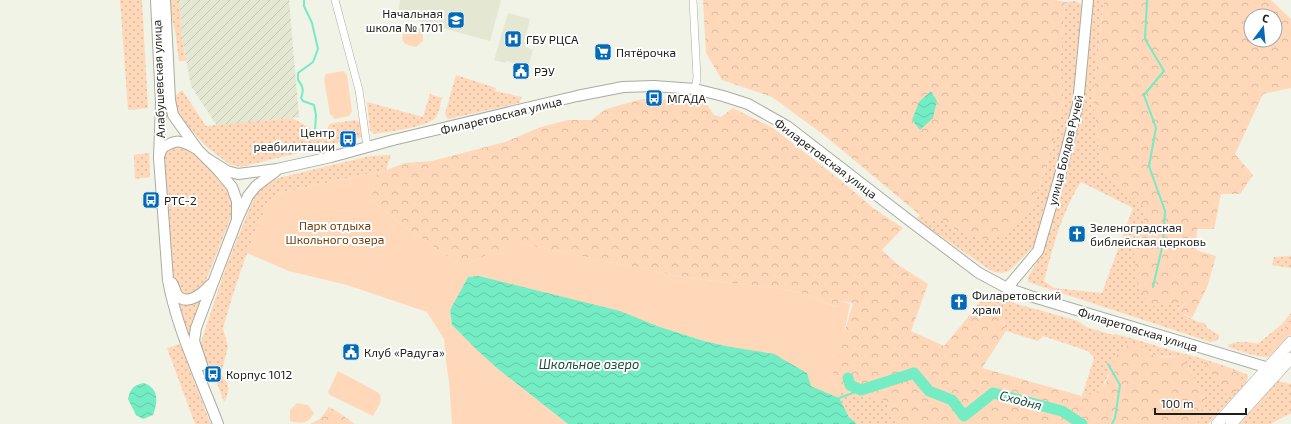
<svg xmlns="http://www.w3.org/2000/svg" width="1291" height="424" font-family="'Exo 2',sans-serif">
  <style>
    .built { fill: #e4e7d2 }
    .industrial { fill: url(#industrial-furrows) }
    .grass { fill: url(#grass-dots); fill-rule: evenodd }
    .forest { fill: url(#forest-crowns); fill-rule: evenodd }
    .park { fill: #ffd8ba }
    .water { fill: url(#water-waves) }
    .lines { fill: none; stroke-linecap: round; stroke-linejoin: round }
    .stream { stroke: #74ecc4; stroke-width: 2 }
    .river { stroke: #74ecc4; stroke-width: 11 }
    .street-casing { stroke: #aaac9f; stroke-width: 8 }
    .secondary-casing { stroke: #aaac9f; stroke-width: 12 }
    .primary-casing { stroke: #aaac9f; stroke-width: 12 }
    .street { stroke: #fff; stroke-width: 7 }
    .secondary { stroke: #fff; stroke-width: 10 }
    .primary { stroke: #fff; stroke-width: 11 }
    .labels { text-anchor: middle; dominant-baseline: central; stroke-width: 4; stroke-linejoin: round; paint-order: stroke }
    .poi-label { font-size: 12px; fill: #1e1e1a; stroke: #fff; text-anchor: start }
    .street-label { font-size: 12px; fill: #1e1e1a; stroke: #fff }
    .park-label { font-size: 12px; fill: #72410c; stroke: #fff }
    .water-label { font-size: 13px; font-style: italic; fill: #1a4d3d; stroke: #fff }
  </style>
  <defs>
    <pattern id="industrial-furrows" width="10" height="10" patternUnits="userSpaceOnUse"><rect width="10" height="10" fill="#e4e7d2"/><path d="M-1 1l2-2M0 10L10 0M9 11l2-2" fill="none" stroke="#c3c6b4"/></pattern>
    <pattern id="grass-dots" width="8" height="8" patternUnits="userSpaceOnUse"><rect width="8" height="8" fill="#ffd8ba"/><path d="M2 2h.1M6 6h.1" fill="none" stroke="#dab99f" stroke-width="1.8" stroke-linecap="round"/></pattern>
    <pattern id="forest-crowns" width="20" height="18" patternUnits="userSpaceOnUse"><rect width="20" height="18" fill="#ffd8ba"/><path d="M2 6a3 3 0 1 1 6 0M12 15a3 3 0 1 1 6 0" fill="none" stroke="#dab99f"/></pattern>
    <pattern id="water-waves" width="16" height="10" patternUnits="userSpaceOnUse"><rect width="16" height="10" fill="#74ecc4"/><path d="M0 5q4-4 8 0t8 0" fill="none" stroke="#64caa8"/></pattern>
  </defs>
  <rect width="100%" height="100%" fill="#f0f3e5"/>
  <!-- built -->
  <g class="built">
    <path d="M400,0h101l-11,41 -55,-15 -37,-12z"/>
    <path d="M508,13l22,6 -6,23 3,1 -1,4 7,3 -5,17 -22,-6 -1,2 -11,-3z"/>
  </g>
  <!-- industrial -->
  <path class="industrial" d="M179,0h110l10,117 -82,9 -26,-40 -9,-49z"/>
  <!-- grass -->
  <g class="grass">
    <path d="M120,0h22l6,108 -20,2z"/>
    <path d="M169,0h10l3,38 4,23h-7l-4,-31 -6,-22z"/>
    <path d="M1092,0h12l-11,96 8,72 44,40 -4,31 -7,13 54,49 -10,8c4,6 20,14 27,14l2,5 12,7 -1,5 -8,2 -182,-60v-5l13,-22 34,-119zM1081,182l52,26 -31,85 -48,-5 -10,-7c8,-32 19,-72 37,-99z"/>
    <path d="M1076,1l6,4 1,6 -7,78 -10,44 -30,111 -27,27 -7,2 -8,-1 -7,-4 -71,-49 4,-4 12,6 9,-3 16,13 76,-25 25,-79 6,-25 -4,-35 5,-65z"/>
    <path d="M456,75l40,13 -1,3 27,6 -3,6 -71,16 -3,-5z"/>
    <path d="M182,90l24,36 86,-8 27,15 8,-1 2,-8 26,-4 6,3 1,14 -121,30 -12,-3 -22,-17 -31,-33 -2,-17z"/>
    <path d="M430,94l12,4c-2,6 -3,16 -7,20 -8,9 -48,14 -61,16l-4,-4 -3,-28 56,15z"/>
    <path d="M173,145l11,1 26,21 20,24 3,13 -2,13 -26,66c-7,12 -22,15 -30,2 -2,-3 -2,-9 -3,-13l-9,-117 3,-6z"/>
    <path d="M149,153l1,24 -15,2 -1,-24z"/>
    <path d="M391,155l-5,15 -107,23 -9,8 -10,19 -13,33 -14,41 -10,34 5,19 -7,26c1,4 3,5 5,8 4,6 2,16 -2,21l-11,-30 -7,-1 -6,-14 -1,-9 28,-84 29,-71 9,-9 9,-5 96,-23z"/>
    <path d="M1291,255v13l-19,-3 2,-8 16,-1z"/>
    <path d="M988,291l29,13 61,17 8,6 27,8 2,-1c21,5 41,12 62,18 24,6 48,13 71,23v3l-4,7 -36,39h-11l8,-25 -22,-42 -27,-1 -19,-11c-8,8 -21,18 -27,27 -10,16 -4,22 -28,24l12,-38 -6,-7 -45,-15 -5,5 -32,-10 -4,-14h-34z"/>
    <path d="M202,299l-14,39 -10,-36h15z"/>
    <path d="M1291,313v9l-5,4 -17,27 3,1 19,-20v1c-5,5 -16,20 -23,22 -8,1 -31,-7 -40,-10v-2c11,-5 20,-3 30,-1l24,-20z"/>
    <path d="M180,344l28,73 3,7h-16l-28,-76z"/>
    <path d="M1278,381l13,3v30l-8,3 -12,7h-32z"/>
    <path d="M839,390l46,11 11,23h-39c-9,-8 -19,-21 -18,-34z"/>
  </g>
  <!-- forest -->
  <g class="forest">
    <path d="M703,0h352l10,2 -5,65 4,35 -6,25 -25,79 -20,22 -21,13 -15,-3 -20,-7 -16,-13 -9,3 -12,-6 -96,-80 -52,-38 -50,-17 -16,-27z"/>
    <path d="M1104,0h167l20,19v69l-28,6 -28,60 18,21 -13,19h-19l-7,35h-17l-1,21 20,6 -8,29 -16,33 -11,-5 -3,-3 9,-8 -36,4 -13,-18 -4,-36 7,-13 4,-31 -44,-40 -8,-72zM1251,16h24v24h-24z"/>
    <path d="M642,99l62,1 10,15 7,2 12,-9 40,20 71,55 29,25 30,20 -21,22 15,14 31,20 -17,47 33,15 24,-29h34l4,14 -24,37 100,28c39,-3 19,-41 49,-52 8,-3 17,9 24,12 8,2 20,1 28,1l22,42 -8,25h-301l-11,-23 -46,-11 -8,-11 22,-76 -13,-2 -4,6 -28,-12 -24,-6 -102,-12 -159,-33h-13l-38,18 -14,2 -54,-38 -33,-26 5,-25 10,-5 19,-7 27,-2 73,-19 36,-15 27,-7h23l15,-11z"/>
    <path d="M1291,322v12l-19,20 -4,-1 18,-27z"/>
    <path d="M1201,359l40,15 1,10 -11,13 -5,-3z"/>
    <path d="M329,407l9,5 17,12h-45l10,-5z"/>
  </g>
  <!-- park -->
  <g class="park">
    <path d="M413,25c9,3 10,7 10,16l-7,6c-14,-2 -18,-8 -9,-20z"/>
    <path d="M343,71l4,4 5,36 -3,5 -14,3 -5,-5 -6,-35 2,-5z"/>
    <path d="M386,170l-10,5 -5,25 33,26 54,38 14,-2 37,-18h14l159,33 102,12 24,6 27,12 5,-6 10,3 -8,40 -11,35 8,11v8l-28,-12 -80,-39 -27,-6 -65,-21 -160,-44 -11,1 -18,33 2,15 27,27 19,17 70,55h-116l-3,-43 -3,-19 -2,-23 -17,-27 -80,-27 -58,-14 -42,-18 13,-33 10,-19 9,-8z"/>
    <path d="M338,371l41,22c5,8 -2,15 -6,23l-43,-21 -2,-3z"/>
    <path d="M297,403l11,2 6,8c-6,11 -12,11 -24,8v-11z"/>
  </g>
  <!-- water -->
  <g class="water">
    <path d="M931,91l6,10 -4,17 -13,12 -8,-10 7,-18z"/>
    <path d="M479,276l141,35 37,15 47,15 27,6 43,7 33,19 4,13 28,12 10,19 8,7h-289l-70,-55 -19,-17 -27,-27 -2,-15 18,-33z"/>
    <path d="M144,383c15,6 14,18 9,32l-10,4 -7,-4 -8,-16c2,-10 6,-14 16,-16z"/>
  </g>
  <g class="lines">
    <!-- stream -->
    <g class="stream">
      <path d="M304,0v6l8,17 6,26 -5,13 -15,11v7c5,6 6,10 3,18l2,3 11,4 2,10 -1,15"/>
      <path d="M1147,0l-2,39 19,32 -20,24 12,33 -7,38 16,45 -2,32 -10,44"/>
      <path d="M1108,364l12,21 -5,33 -3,6"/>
      <path d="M839,398l22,-8"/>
    </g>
    <!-- river -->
    <path class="river" d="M848,378l2,7 11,5 53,-17 15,18 23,9 12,16 29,-23 69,18 20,13"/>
    <defs>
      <g id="street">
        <path d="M335,0l24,90 8,57"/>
        <path d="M693,0l4,78 -2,11"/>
      </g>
      <g id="secondary">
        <path d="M156,0l5,103 -2,55 9,122c9,50 32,96 50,144"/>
        <path d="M165,0l5,100 3,15 25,35 20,20 14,17 5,14v17"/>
        <path d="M160,154l2,-6c15,-9 18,-8 33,0"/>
        <path d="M208,159l19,12 11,3 39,-5 54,-12 62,-17 184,-44 46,-9 31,-1 41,3 28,7 25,8 39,22 123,95 69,52 28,15 23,8 245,74"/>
        <path d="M172,283c2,3 3,8 5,12 10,12 26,-2 33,-10"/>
        <path d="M1007,288l31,-37 21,-72 19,-75 10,-104"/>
        <path d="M202,365l-8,-24 2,-13 9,-24 32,-84 11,-24 8,-10 20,-15"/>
      </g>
      <g id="primary">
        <path d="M1217,424l74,-82"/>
        <path d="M1231,424l60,-66"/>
      </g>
    </defs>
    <!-- street casing -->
    <use href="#street" class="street-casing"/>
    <!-- secondary casing -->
    <use href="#secondary" class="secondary-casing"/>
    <!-- primary casing -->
    <use href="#primary" class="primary-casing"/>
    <!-- street -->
    <use href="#street" class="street"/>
    <!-- secondary -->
    <use href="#secondary" class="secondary"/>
    <!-- primary -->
    <use href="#primary" class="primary"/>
  </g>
  <!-- icons -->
  <defs>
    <symbol id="school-square" viewBox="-11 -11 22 22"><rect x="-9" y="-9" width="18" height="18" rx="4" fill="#046ab6" stroke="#fff"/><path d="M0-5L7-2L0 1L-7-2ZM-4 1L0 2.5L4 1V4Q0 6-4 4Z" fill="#fff"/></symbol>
    <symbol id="hospital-square" viewBox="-11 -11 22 22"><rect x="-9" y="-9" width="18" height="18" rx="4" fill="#046ab6" stroke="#fff"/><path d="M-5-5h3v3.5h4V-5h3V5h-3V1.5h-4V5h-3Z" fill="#fff"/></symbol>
    <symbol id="supermarket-square" viewBox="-11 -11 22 22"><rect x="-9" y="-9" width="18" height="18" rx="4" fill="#046ab6" stroke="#fff"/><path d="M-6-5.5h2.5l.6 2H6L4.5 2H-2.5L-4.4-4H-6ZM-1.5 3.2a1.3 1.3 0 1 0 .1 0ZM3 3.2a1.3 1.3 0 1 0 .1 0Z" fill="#fff"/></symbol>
    <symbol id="civic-square" viewBox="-11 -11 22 22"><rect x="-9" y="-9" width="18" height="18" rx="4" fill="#046ab6" stroke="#fff"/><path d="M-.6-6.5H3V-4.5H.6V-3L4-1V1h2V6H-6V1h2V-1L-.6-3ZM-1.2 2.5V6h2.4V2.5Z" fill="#fff"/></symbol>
    <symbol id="bus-square" viewBox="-11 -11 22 22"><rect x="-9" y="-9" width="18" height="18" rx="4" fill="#046ab6" stroke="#fff"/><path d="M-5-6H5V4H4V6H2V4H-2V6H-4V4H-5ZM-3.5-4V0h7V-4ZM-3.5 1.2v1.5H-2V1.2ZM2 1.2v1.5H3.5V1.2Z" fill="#fff"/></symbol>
    <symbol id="church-square" viewBox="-11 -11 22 22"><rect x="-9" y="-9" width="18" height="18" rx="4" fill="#046ab6" stroke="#fff"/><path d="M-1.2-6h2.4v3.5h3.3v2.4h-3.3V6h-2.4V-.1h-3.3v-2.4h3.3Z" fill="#fff"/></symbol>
  </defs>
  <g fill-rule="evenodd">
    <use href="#school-square" x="446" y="10" width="20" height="20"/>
    <use href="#hospital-square" x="503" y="29" width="20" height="20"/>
    <use href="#supermarket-square" x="593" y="42" width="20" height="20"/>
    <use href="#civic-square" x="511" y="61" width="20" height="20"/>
    <use href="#bus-square" x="644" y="88" width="20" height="20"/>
    <use href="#bus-square" x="338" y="129" width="20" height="20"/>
    <use href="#bus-square" x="141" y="190" width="20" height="20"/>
    <use href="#church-square" x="1067" y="224" width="20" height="20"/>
    <use href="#church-square" x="949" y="292" width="20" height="20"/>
    <use href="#civic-square" x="341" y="342" width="20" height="20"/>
    <use href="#bus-square" x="203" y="364" width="20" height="20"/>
  </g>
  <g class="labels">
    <!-- poi labels -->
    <g class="poi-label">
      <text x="443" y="13" text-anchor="end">Начальная<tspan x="443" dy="14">школа № 1701</tspan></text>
      <text x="526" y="39">ГБУ РЦСА</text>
      <text x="616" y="52">Пятёрочка</text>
      <text x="534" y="71">РЭУ</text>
      <text x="667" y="98">МГАДА</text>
      <text x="335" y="132" text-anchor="end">Центр<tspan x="335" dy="14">реабилитации</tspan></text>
      <text x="164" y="200">РТС-2</text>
      <text x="1090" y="227">Зеленоградская<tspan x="1090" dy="14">библейская церковь</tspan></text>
      <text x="972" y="295">Филаретовский<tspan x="972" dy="14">храм</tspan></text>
      <text x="364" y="352">Клуб «Радуга»</text>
      <text x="226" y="374">Корпус 1012</text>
    </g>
    <!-- street labels -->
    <g class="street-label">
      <text transform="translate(158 79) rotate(-92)">Алабушевская улица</text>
      <text transform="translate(501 115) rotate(-14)">Филаретовская улица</text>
      <text transform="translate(1065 150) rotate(-76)">улица Болдов Ручей</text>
      <text transform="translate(826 158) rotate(37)">Филаретовская улица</text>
      <text transform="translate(1138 329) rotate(17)">Филаретовская улица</text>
    </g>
    <!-- park labels -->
    <g class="park-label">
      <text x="335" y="225">Парк отдыха<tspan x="335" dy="14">Школьного озера</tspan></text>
    </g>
    <!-- water labels -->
    <g class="water-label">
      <text x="589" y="364">Школьное озеро</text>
      <text transform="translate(1021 400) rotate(15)">Сходня</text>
    </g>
  </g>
  <!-- north arrow -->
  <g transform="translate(1263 28) rotate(16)"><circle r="19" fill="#ffffff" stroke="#a5a5a3"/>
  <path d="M0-3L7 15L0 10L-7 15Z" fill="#046ab6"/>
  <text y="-6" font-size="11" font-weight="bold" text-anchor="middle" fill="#1e1e1a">С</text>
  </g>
  <!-- scale -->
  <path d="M1155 408v6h91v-6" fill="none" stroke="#1e1e1a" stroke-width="2"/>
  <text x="1161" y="408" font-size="12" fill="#1e1e1a" stroke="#ffffff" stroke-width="3" paint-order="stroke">100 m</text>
</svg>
